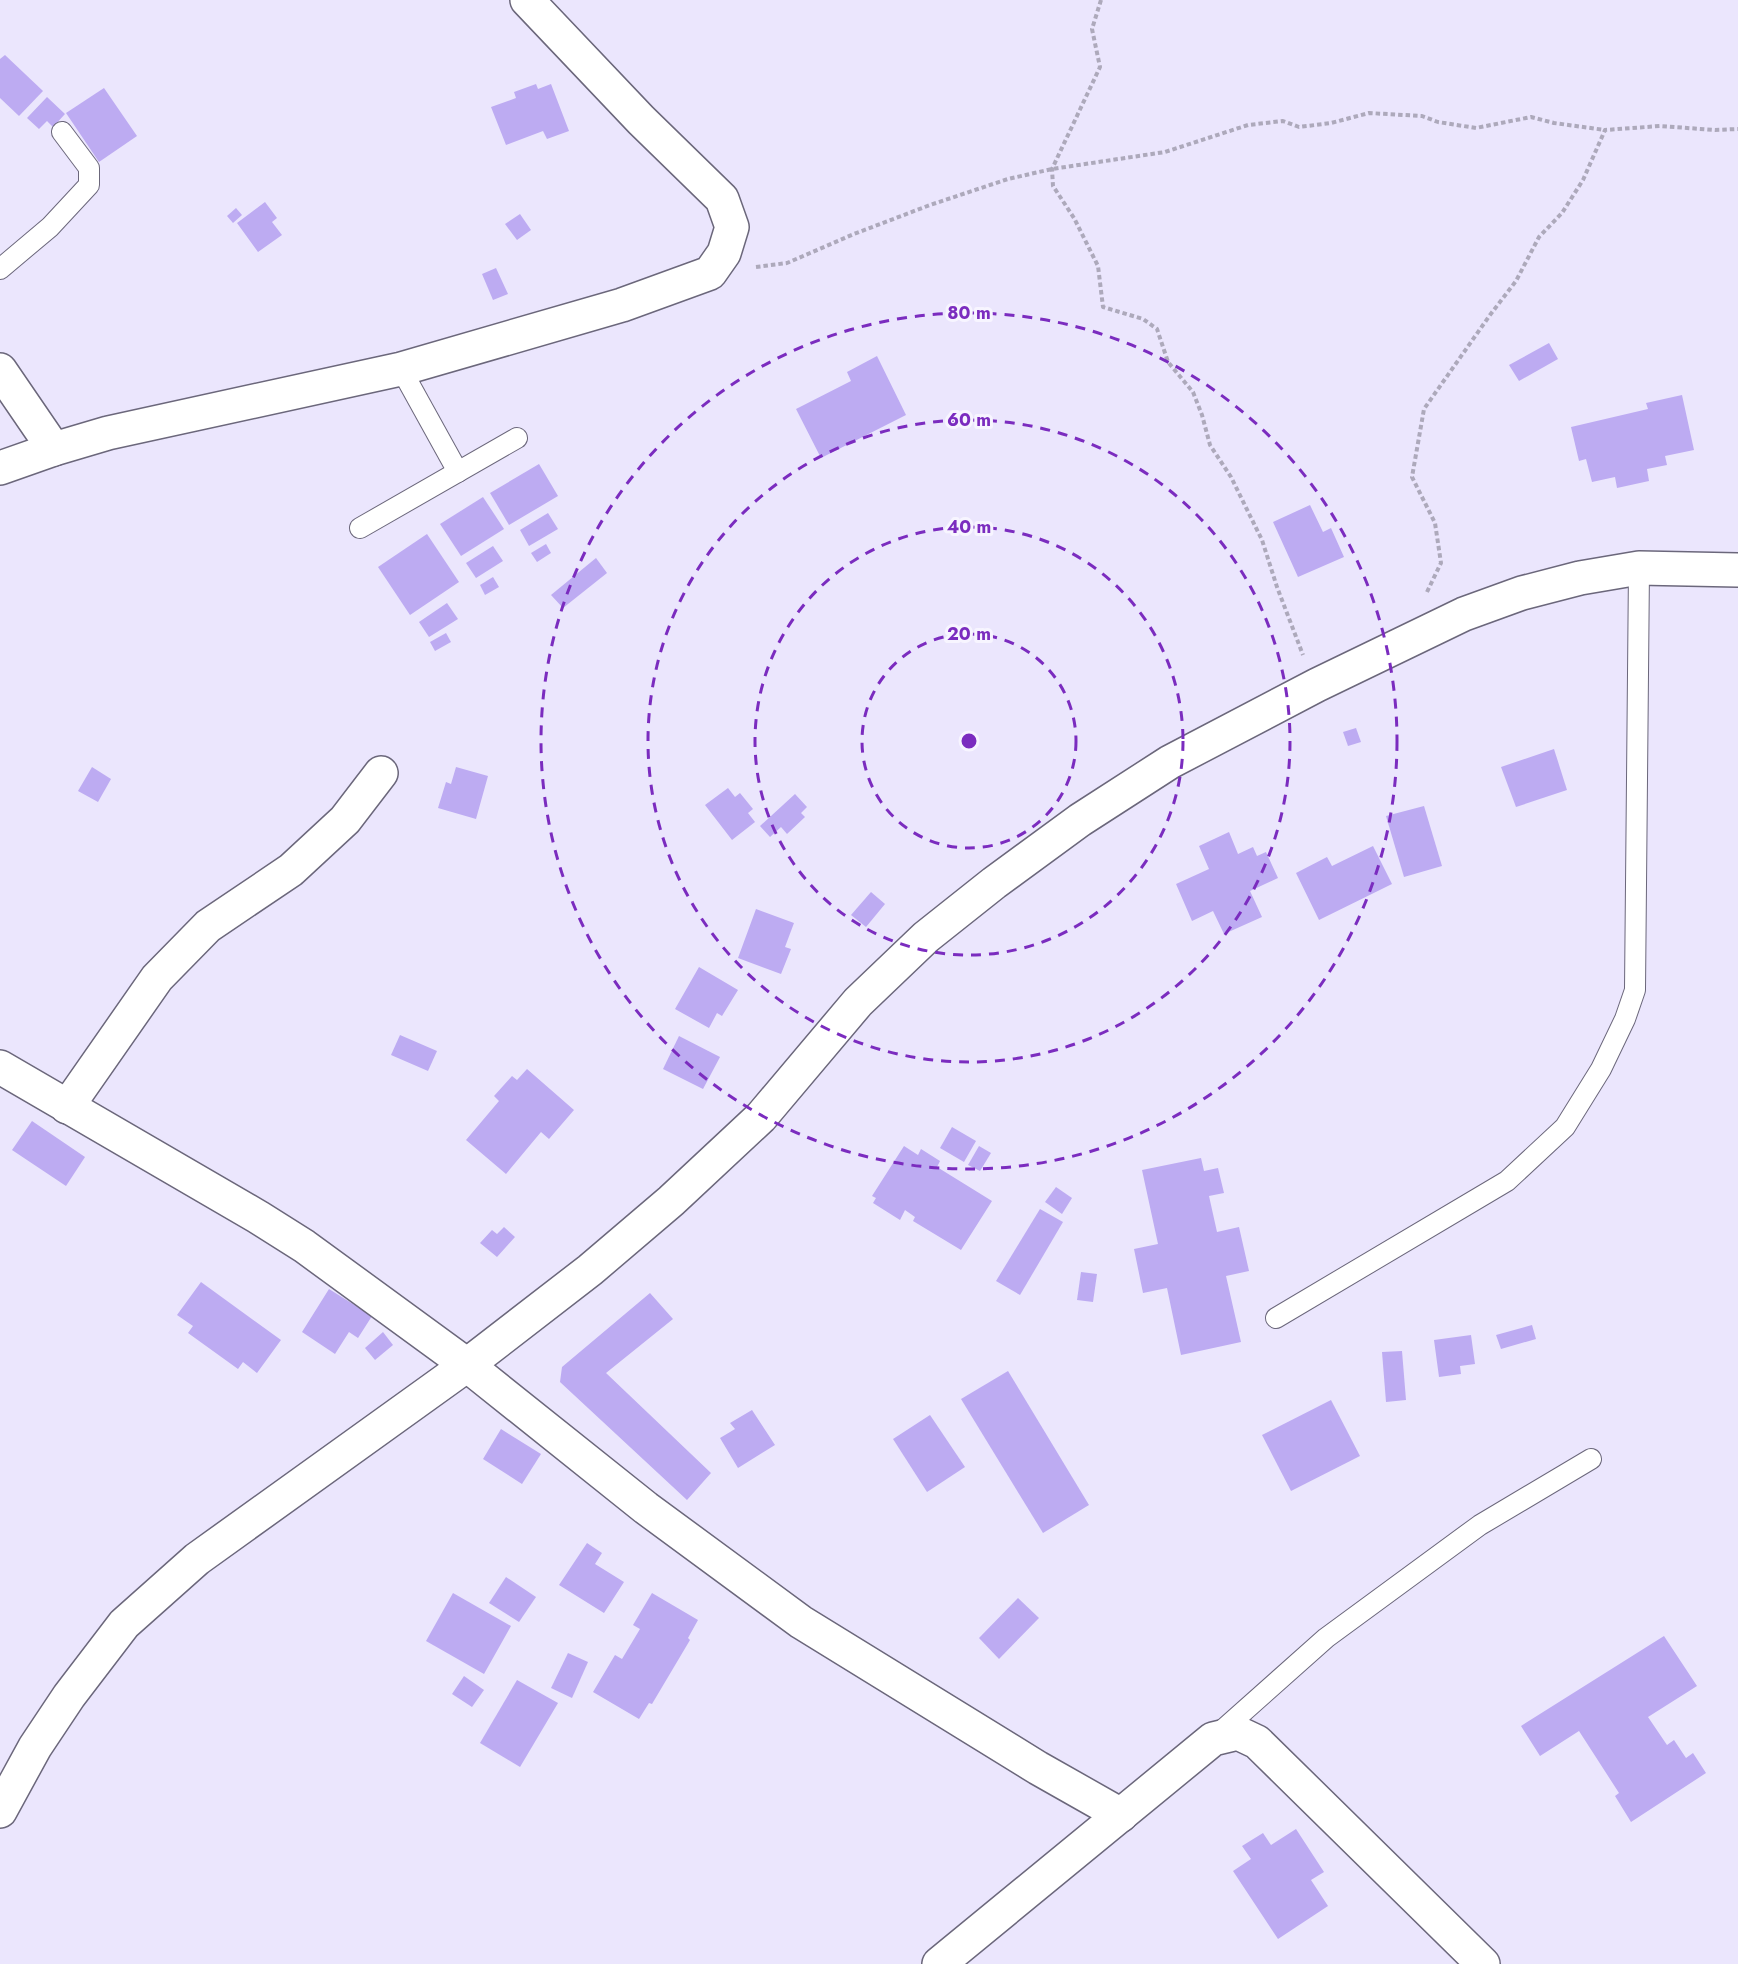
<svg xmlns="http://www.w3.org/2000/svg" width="1738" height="1964" font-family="Jost,sans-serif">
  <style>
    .building { fill: #bdabf2 }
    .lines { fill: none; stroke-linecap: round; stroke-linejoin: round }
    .service-casing { stroke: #6b677b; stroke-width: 22 }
    .minor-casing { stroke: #6b677b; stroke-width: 36 }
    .tertiary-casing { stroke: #6b677b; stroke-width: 36 }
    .path { stroke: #ada9bb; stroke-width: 4; stroke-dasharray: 4.5 3; stroke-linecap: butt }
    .service { stroke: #fff; stroke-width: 20 }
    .minor { stroke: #fff; stroke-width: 33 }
    .tertiary { stroke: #fff; stroke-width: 33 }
    .ring { fill: none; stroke: #7b2cbf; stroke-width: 3; stroke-dasharray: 10 8 }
    .centre { fill: #7b2cbf; stroke: #f7f5ff; stroke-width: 3 }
    .ring-label { font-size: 18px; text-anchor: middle; font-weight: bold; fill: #7b2cbf; stroke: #f7f5ff; stroke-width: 6; stroke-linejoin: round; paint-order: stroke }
  </style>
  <rect width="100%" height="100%" fill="#ebe6fd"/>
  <!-- building -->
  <g class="building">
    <path d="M5,55l38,36 -24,25 -19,-18v-39z"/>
    <path d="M536,84l2,5 13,-5 18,47 -22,8 -4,-8 -37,14 -15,-38 25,-9 -2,-6z"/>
    <path d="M104,88l33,48 -38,26 -33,-49z"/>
    <path d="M47,97l18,17 -12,13 -6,-6 -8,8 -12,-11z"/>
    <path d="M265,202l12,16 -5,4 10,13 -24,17 -21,-29z"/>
    <path d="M236,208l6,7 -9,8 -6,-7z"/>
    <path d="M520,214l11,16 -14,10 -12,-16z"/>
    <path d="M496,268l12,26 -15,6 -11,-26z"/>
    <path d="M1549,343l9,16 -39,22 -10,-16z"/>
    <path d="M877,356l29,59 -85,43 -25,-49 55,-28 -4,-9z"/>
    <path d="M1682,395l12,55 -29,6 2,9 -20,4 2,12 -32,7 -2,-11 -23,5 -6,-23 -7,2 -8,-34 77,-18 -2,-6z"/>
    <path d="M539,464l19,32 -49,29 -19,-32z"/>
    <path d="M483,497l21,32 -43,27 -21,-32z"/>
    <path d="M1310,505l13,27 8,-4 13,29 -46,20 -25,-55z"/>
    <path d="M548,513l10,16 -29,17 -9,-16z"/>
    <path d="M427,534l32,48 -49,33 -32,-48z"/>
    <path d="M546,544l5,9 -14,9 -6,-9z"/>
    <path d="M493,546l10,15 -27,17 -10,-15z"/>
    <path d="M596,558l11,15 -44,35 -12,-13z"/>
    <path d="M493,577l6,10 -14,8 -5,-10z"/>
    <path d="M447,603l11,16 -29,18 -10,-15z"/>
    <path d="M446,633l5,9 -16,9 -5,-9z"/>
    <path d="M1356,728l5,14 -13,4 -5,-14z"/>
    <path d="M1554,749l13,41 -51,17 -15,-40z"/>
    <path d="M92,767l19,12 -13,23 -20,-11z"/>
    <path d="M456,767l32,9 -12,43 -38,-11 8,-26 5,2z"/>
    <path d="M728,788l7,9 5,-4 13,16 -5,4 7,9 -23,18 -27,-35z"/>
    <path d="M795,794l12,13 -6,6 4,4 -18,17 -6,-7 -11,10 -10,-11z"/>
    <path d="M1424,806l18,60 -38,11 -18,-61z"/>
    <path d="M1229,832l9,22 15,-7 4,9 9,-4 12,26 -28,13 12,26 -38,17 -11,-23 -21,10 -16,-37 33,-15 -10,-23z"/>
    <path d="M1373,846l19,38 -73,36 -23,-47 31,-16 5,9z"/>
    <path d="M871,892l14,12 -19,23 -15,-12z"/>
    <path d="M756,909l38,14 -9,24 6,2 -10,25 -43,-16z"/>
    <path d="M699,967l39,23 -16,26 -5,-3 -8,15 -34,-19z"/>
    <path d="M400,1035l37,16 -9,20 -37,-16z"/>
    <path d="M679,1036l41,21 -17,32 -40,-20z"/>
    <path d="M527,1069l47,41 -25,29 -8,-7 -35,42 -40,-34 33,-39 -5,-5 18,-20 5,4z"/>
    <path d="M32,1121l53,36 -19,29 -54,-36z"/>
    <path d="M952,1127l24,14 -12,21 -24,-14z"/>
    <path d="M904,1146l14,9 3,-6 19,12 -3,6 55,34 -31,49 -48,-29 2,-4 -10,-7 -5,10 -27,-17 3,-5 -4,-2z"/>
    <path d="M979,1146l12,7 -11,18 -12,-6z"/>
    <path d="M1201,1158l3,13 14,-3 6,25 -15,3 8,36 22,-5 10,44 -23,5 15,66 -60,13 -14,-67 -24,5 -9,-44 24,-5 -16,-74z"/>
    <path d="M1056,1187l16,11 -10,16 -17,-12z"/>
    <path d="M1040,1209l23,13 -43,73 -24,-14z"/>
    <path d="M504,1227l11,10 -18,20 -17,-14 12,-13 5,4z"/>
    <path d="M1081,1272l16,2 -4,28 -16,-2z"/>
    <path d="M201,1282l80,58 -24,33 -14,-11 -5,7 -50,-36 5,-7 -16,-11z"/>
    <path d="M329,1289l43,27 -14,22 -9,-6 -14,22 -33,-22z"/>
    <path d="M650,1293l23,26 -67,54 105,100 -24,27 -127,-118 2,-15z"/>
    <path d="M1532,1325l4,14 -35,10 -5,-14z"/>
    <path d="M383,1332l10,13 -18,15 -10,-12z"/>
    <path d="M1471,1335l4,29 -15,2 1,8 -22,3 -5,-37z"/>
    <path d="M1402,1351l4,49 -20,2 -4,-50z"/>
    <path d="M1008,1371l81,134 -46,28 -82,-134z"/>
    <path d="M1331,1400l29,56 -69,35 -29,-56z"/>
    <path d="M752,1410l23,35 -37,23 -18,-30 15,-9 -5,-6z"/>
    <path d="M930,1415l35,52 -38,25 -34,-53z"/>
    <path d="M501,1429l40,25 -19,30 -39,-25z"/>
    <path d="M587,1543l15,10 -7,11 29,18 -20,31 -45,-28z"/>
    <path d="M506,1577l30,20 -17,25 -30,-19z"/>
    <path d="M453,1593l58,33 -27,48 -58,-33z"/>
    <path d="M652,1593l46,27 -10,18 2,2 -38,64 -3,-1 -10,16 -46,-27 22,-37 7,4 18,-30 -7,-4z"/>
    <path d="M1018,1598l21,20 -40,41 -20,-21z"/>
    <path d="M1664,1636l33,50 -49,31 19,28 7,-5 12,18 7,-5 13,20 -75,49 -16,-26 4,-3 -40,-62 -39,25 -19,-30z"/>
    <path d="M568,1653l20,9 -16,36 -21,-10z"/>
    <path d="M464,1676l20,14 -12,17 -20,-13z"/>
    <path d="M517,1680l41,23 -38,64 -40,-24z"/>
    <path d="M1296,1829l28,43 -13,8 17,26 -50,33 -45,-68 18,-12 -9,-13 21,-13 8,12z"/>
  </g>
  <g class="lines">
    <defs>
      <g id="service">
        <path d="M0,269l50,-42 39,-42v-17l-27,-36"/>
        <path d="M401,369l57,103"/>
        <path d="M360,528l157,-90"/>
        <path d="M1276,1318l231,-137 58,-54 36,-58 24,-50 10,-29 4,-422"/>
        <path d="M1217,1735l109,-97 154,-113 111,-66"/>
      </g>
      <g id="minor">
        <path d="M0,370l54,79"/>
        <path d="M0,468l54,-19 54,-16 293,-64 221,-64 88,-32 14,-20 8,-26 -10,-28 -81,-79 -114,-120"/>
        <path d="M0,1067l258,150 46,29 163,119 179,143 155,114 237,146 83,47"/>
        <path d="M67,1107l90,-129 51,-52 83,-56 54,-50 36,-47"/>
        <path d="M939,1964l274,-225 25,-6 19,9 226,222"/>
      </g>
      <path id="tertiary" d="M0,1811l35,-64 34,-51 55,-72 73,-65 270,-194 123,-95 81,-69 90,-84 97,-115 68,-65 68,-54 86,-63 90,-58 147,-77 147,-71 58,-21 58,-15 59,-10 99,2"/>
    </defs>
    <!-- service casing -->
    <use href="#service" class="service-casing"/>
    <!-- minor casing -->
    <use href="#minor" class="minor-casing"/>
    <!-- tertiary casing -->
    <use href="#tertiary" class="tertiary-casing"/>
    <!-- path -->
    <g class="path">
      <path d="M1101,0l-9,29 8,38 -48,102 1,17 21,32 24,48 5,41 40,12 14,10 11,33 25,30 9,23 8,30 21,32 31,63 15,47 26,68"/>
      <path d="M756,267l31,-4 67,-29 76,-29 78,-26 44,-10 113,-17 83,-27 35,-4 16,6 32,-4 38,-10 53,3 16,6 38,6 55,-11 23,6 51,7"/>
      <path d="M1427,592l14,-29 -6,-40 -23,-46 12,-68 66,-94 26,-34 23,-44 23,-24 21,-33 22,-50 55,-4 55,4 23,-1"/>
    </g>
    <!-- service -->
    <use href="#service" class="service"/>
    <!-- minor -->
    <use href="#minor" class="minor"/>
    <!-- tertiary -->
    <use href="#tertiary" class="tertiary"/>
  </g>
  <!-- distance rings -->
  <g class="ring">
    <circle cx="969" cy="741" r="107"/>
    <circle cx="969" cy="741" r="214"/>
    <circle cx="969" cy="741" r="321"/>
    <circle cx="969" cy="741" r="428"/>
  </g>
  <circle cx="969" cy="741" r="9" class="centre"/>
  <g class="ring-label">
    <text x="969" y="319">80 m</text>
    <text x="969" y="426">60 m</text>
    <text x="969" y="533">40 m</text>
    <text x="969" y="640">20 m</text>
  </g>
</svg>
